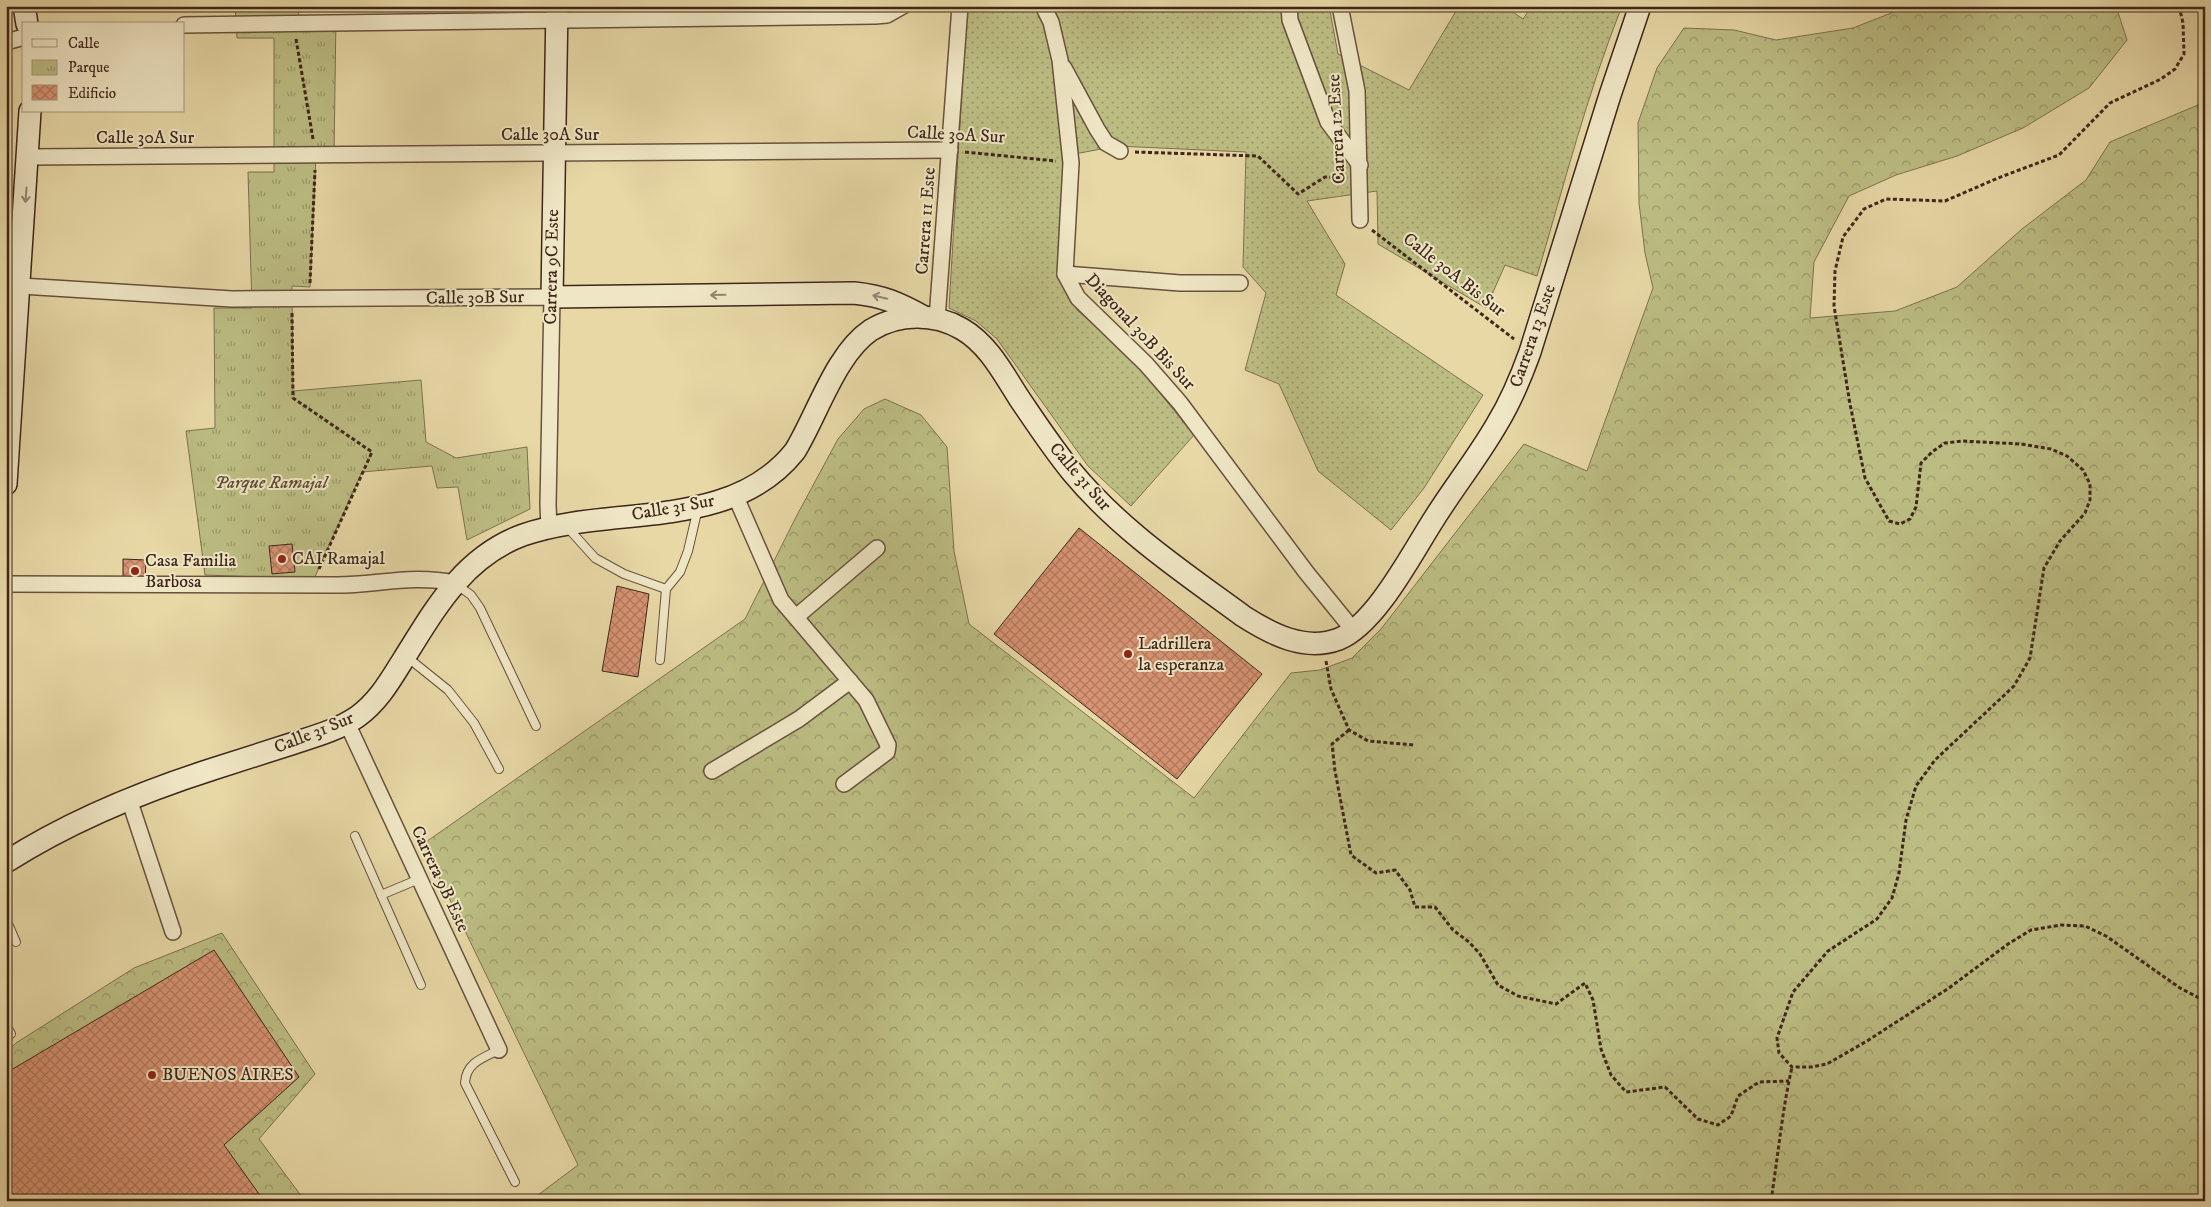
<svg xmlns="http://www.w3.org/2000/svg" width="2211" height="1207" font-family="'IM FELL DW Pica',serif">
  <style>
    .grass { fill: url(#grass-dots); stroke: #7d724e }
    .forest { fill: url(#forest-crowns); stroke: #7d724e }
    .park { fill: url(#park-tufts); stroke: #7d724e }
    .building { fill: url(#building-cross-hatch); stroke: #3e261a }
    .lines { fill: none; stroke-linecap: round; stroke-linejoin: round }
    .lane-casing { stroke: #68523d; stroke-width: 10 }
    .street-casing { stroke: #68523d; stroke-width: 18 }
    .secondary-casing { stroke: #3e261a; stroke-width: 24 }
    .path { stroke: #3e261a; stroke-width: 3; stroke-dasharray: 4 2.5; stroke-linecap: butt }
    .lane { stroke: #efe6c5; stroke-width: 8 }
    .street { stroke: #efe6c5; stroke-width: 15 }
    .secondary { stroke: #efe6c5; stroke-width: 21 }
    .oneway { stroke: #968670 }
    .poi-dot { fill: #8f2418; stroke: #efe6c5; stroke-width: 2 }
    .labels { text-anchor: middle; dominant-baseline: central; stroke-width: 4; stroke-linejoin: round; paint-order: stroke }
    .street-label { font-size: 18px; fill: #3e261a; stroke: #efe6c5 }
    .park-label { font-size: 18px; font-style: italic; fill: #5e4c34; stroke: #efe6c5 }
    .poi-label { font-size: 18px; fill: #3e261a; stroke: #efe6c5; text-anchor: start }
  </style>
  <defs>
    <pattern id="grass-dots" width="8" height="8" patternUnits="userSpaceOnUse" patternTransform="scale(1.25)"><rect width="8" height="8" fill="#bcbd83"/><path d="M2 2h.1M6 6h.1" fill="none" stroke="#9a996a" stroke-width="1.8" stroke-linecap="round"/></pattern>
    <pattern id="forest-crowns" width="20" height="18" patternUnits="userSpaceOnUse" patternTransform="scale(1.25)"><rect width="20" height="18" fill="#bcbd83"/><path d="M2 6a3 3 0 1 1 6 0M12 15a3 3 0 1 1 6 0" fill="none" stroke="#9a996a"/></pattern>
    <pattern id="park-tufts" width="24" height="20" patternUnits="userSpaceOnUse" patternTransform="scale(1.25)"><rect width="24" height="20" fill="#bcbd83"/><path d="M3 7l-1-3M5 7V3M7 7l1-3M15 17l-1-3M17 17v-4M19 17l1-3" fill="none" stroke="#9a996a"/></pattern>
    <pattern id="building-cross-hatch" width="8" height="8" patternUnits="userSpaceOnUse" patternTransform="scale(1.25)"><rect width="8" height="8" fill="#d79372"/><path d="M0 0l8 8M0 8l8-8" fill="none" stroke="#b0785d"/></pattern>
  </defs>
  <rect width="100%" height="100%" fill="#e7d8a6"/>
  <filter id="stains"><feTurbulence type="fractalNoise" baseFrequency=".004" numOctaves="4"/><feColorMatrix values="0 0 0 0 .2 0 0 0 0 .09 0 0 0 0 .02 0 0 0 .5 -.17"/></filter>
  <radialGradient id="worn" r=".72"><stop offset=".6" stop-color="#630" stop-opacity="0"/><stop offset="1" stop-color="#630" stop-opacity=".3"/></radialGradient>
  <!-- grass -->
  <path class="grass" d="M967,6h362l9,48 71,36 50,-84h45l19,13 9,-13h90c-35,88 -58,179 -85,270l-32,-11 -19,43 -108,-64 -1,-53 -70,10 38,63 -9,31 147,100 -59,93 -33,42 -73,-59 -39,-87 -34,-14 21,-77 -23,-26 3,-115 -129,-6 -53,10 -2,124 15,30 56,50 61,75 -63,71 -43,-40 -91,-127 -21,-18 -27,-13z"/>
  <!-- forest -->
  <g class="forest">
    <path d="M1909,6h207l11,34 -38,48 -66,40 -66,28 -61,19 -47,21 -35,66 -4,56 85,-7 62,-24 65,-58 64,-49 24,-38 95,-40v1099h-1675l48,-36 -155,-321 322,-225 51,-102 42,-78 26,-30 21,-10 36,16 26,32 7,104 15,73 225,174 97,-125 29,-3 32,-12 29,-29 143,-185 63,27 66,-183 -8,-35 -6,-50 -1,-80 19,-55 27,-40 50,2 42,10 77,-12z"/>
    <path d="M222,933l93,141 -56,65 46,62h-299v-148l10,-10 118,-75z"/>
  </g>
  <!-- park -->
  <path class="park" d="M235,6h63l1,11 37,-2 -2,140h-18l-6,132 -18,-1 1,105 128,-11 5,62 30,16 71,-11 3,62 -63,31 -9,-53 -21,1 -5,-22 -70,6 -48,107 -109,-4 -19,-144 29,-3 -1,-120h38l-4,-136h26v-134h-37z"/>
  <!-- building -->
  <g class="building">
    <path d="M1079,528l183,146 -85,105 -183,-145z"/>
    <path d="M292,544l3,28 -23,2 -3,-28z"/>
    <path d="M123,559l23,1 -1,23 -22,-1z"/>
    <path d="M617,586l32,8 -11,83 -36,-6z"/>
    <path d="M214,950l85,127 -75,68 40,56h-258v-128z"/>
  </g>
  <g class="lines">
    <defs>
      <g id="lane">
        <path d="M568,528l27,30 29,16 42,15"/>
        <path d="M457,585l14,10 9,13 56,118"/>
        <path d="M407,657l41,33 26,33 25,46"/>
        <path d="M660,660l6,-71 14,-17 8,-21 10,-43"/>
        <path d="M355,836l66,149"/>
        <path d="M381,895l38,-16"/>
        <path d="M6,919l10,23"/>
        <path d="M6,1025l5,9"/>
        <path d="M499,1050c-17,8 -33,13 -34,33l50,99"/>
      </g>
      <g id="street">
        <path d="M1043,6l8,16 9,38 11,103 -6,111 13,24 68,66 34,39 126,169 48,59"/>
        <path d="M1289,6l1,14 38,102 32,43"/>
        <path d="M1340,6l17,85 3,129"/>
        <path d="M184,25l691,-9 12,-1 16,-9"/>
        <path d="M6,42l18,-5"/>
        <path d="M1064,68l33,61 9,14 14,8"/>
        <path d="M29,157l921,-7"/>
        <path d="M1065,274l115,9h60"/>
        <path d="M21,286l211,13 320,-2 -4,208 1,22"/>
        <path d="M937,319l23,-313"/>
        <path d="M735,495l46,105 85,100 22,45 -1,7 -43,32"/>
        <path d="M6,584c110,0 221,1 331,1 40,0 76,-11 117,-2"/>
        <path d="M796,617l81,-69"/>
        <path d="M347,723l152,327"/>
        <path d="M712,771l87,-52 51,-38"/>
        <path d="M129,799l44,133"/>
      </g>
      <g id="secondary">
        <path d="M24,6l3,18"/>
        <path d="M557,6l-5,291 302,-4c29,3 45,10 70,24"/>
        <path d="M6,484l24,-373"/>
        <path d="M6,862c64,-41 135,-70 207,-93 25,-8 50,-16 75,-24 24,-8 48,-14 69,-28 21,-15 33,-36 46,-57 32,-51 60,-103 120,-125 88,-31 207,-2 272,-84 22,-36 41,-98 76,-121 28,-17 63,-17 91,-1 26,15 41,44 57,69 17,25 34,51 53,74 48,58 111,100 171,144 28,18 62,36 96,23 37,-15 73,-86 95,-120 20,-32 44,-62 63,-95 14,-23 24,-47 33,-72l80,-257 30,-89"/>
      </g>
    </defs>
    <!-- lane casing -->
    <use href="#lane" class="lane-casing"/>
    <!-- street casing -->
    <use href="#street" class="street-casing"/>
    <!-- secondary casing -->
    <use href="#secondary" class="secondary-casing"/>
    <!-- path -->
    <g class="path">
      <path d="M2179,6l4,17 1,31 -9,15 -14,10 -51,24 -51,52 -61,23 -53,23 -59,-2 -22,10 -21,28 -8,34 -1,35 16,98 15,74 24,43 11,3 10,-5 6,-12 5,-44 11,-11 13,-9 17,-2 59,3 30,5 16,7 16,14 7,14v16l-5,13 -25,28 -16,27 -14,90 -16,28 -79,74 -19,26 -10,34 -7,53 -7,25 -15,21 -49,32 -35,41 -16,46 2,15 13,14h19l16,-3 40,-23 82,-53 59,-44 23,-14 30,-5 24,1 21,10 74,52 25,13"/>
      <path d="M296,39l17,100"/>
      <path d="M965,152l91,9"/>
      <path d="M1135,152l123,4 40,38 27,-17 19,1"/>
      <path d="M1372,230l142,109"/>
      <path d="M310,283l5,-113"/>
      <path d="M292,313l1,85 79,54 -53,117"/>
      <path d="M1326,661l5,28 18,41 19,11 46,4"/>
      <path d="M1349,730l-17,14 3,27 16,84 25,18 19,-3 15,20 5,17h20l18,23 16,12 11,12 18,31 20,11 38,8 29,-21 8,17 8,49 10,26 15,17 39,-5 33,32 20,6 13,-9 7,-20 21,-14 30,-1"/>
      <path d="M1771,1201c7,-45 11,-90 21,-134"/>
    </g>
    <!-- lane -->
    <use href="#lane" class="lane"/>
    <!-- street -->
    <use href="#street" class="street"/>
    <!-- secondary -->
    <use href="#secondary" class="secondary"/>
  </g>
  <!-- one-way arrows -->
  <defs><path id="oneway-shaft" d="M-6 0H5M1.5-3L5.5 0L1.5 3" fill="none" stroke-width="1.6" stroke-linecap="round" stroke-linejoin="round" transform="scale(1.25)"/></defs>
  <g class="oneway">
    <use href="#oneway-shaft" transform="translate(26 195) rotate(94)"/>
    <use href="#oneway-shaft" transform="translate(718 295) rotate(179)"/>
    <use href="#oneway-shaft" transform="translate(880 297) rotate(-166)"/>
  </g>
  <!-- markers -->
  <g class="poi-dot">
    <circle cx="282" cy="559" r="5"/>
    <circle cx="135" cy="571" r="5"/>
    <circle cx="1128" cy="654" r="5"/>
    <circle cx="152" cy="1075" r="5"/>
  </g>
  <g class="labels">
    <!-- street labels -->
    <g class="street-label">
      <text transform="translate(1337 129) rotate(-93)">Carrera 12 Este</text>
      <text x="550" y="135">Calle 30A Sur</text>
      <text transform="translate(956 135) rotate(3)">Calle 30A Sur</text>
      <text x="145" y="138">Calle 30A Sur</text>
      <text transform="translate(926 221) rotate(-86)">Carrera 11 Este</text>
      <text transform="translate(552 267) rotate(-89)">Carrera 9C Este</text>
      <text transform="translate(1454 275) rotate(38)">Calle 30A Bis Sur</text>
      <text transform="translate(475 298) rotate(-1)">Calle 30B Sur</text>
      <text transform="translate(1140 332) rotate(47)">Diagonal 30B Bis Sur</text>
      <text transform="translate(1533 336) rotate(-71)">Carrera 13 Este</text>
      <text transform="translate(1080 477) rotate(49)">Calle 31 Sur</text>
      <text transform="translate(673 508) rotate(-10)">Calle 31 Sur</text>
      <text transform="translate(314 733) rotate(-22)">Calle 31 Sur</text>
      <text transform="translate(440 879) rotate(65)">Carrera 9B Este</text>
    </g>
    <!-- park labels -->
    <g class="park-label">
      <text x="271" y="483">Parque Ramajal</text>
    </g>
    <!-- poi labels -->
    <g class="poi-label">
      <text x="292" y="559">CAI Ramajal</text>
      <text x="145" y="561">Casa Familia<tspan x="145" dy="21">Barbosa</tspan></text>
      <text x="1138" y="644">Ladrillera<tspan x="1138" dy="21">la esperanza</tspan></text>
      <text x="162" y="1075">BUENOS AIRES</text>
    </g>
  </g>
  <!-- margin -->
  <rect width="2211" height="1207" fill="none" stroke="#e7d8a6" stroke-width="25"/>
  <rect x="8" y="8" width="2196" height="1192" fill="none" stroke="#3e261a" stroke-width="2.5"/>
  <rect x="12" y="12" width="2186" height="1182" fill="none" stroke="#3e261a"/>
  <!-- legend -->
  <rect x="22" y="22" width="162" height="90" fill="#efe6c5" stroke="#a89981"/>
  <rect x="32" y="39" width="25" height="8" fill="#efe6c5" stroke="#a89981"/>
  <text x="68" y="48" font-size="15" fill="#3e261a">Calle</text>
  <rect x="32" y="60" width="25" height="15" fill="url(#park-tufts)" stroke="#a89981"/>
  <text x="68" y="72" font-size="15" fill="#3e261a">Parque</text>
  <rect x="32" y="85" width="25" height="15" fill="url(#building-cross-hatch)" stroke="#a89981"/>
  <text x="68" y="98" font-size="15" fill="#3e261a">Edificio</text>
  <rect width="100%" height="100%" filter="url(#stains)"/>
  <rect width="100%" height="100%" fill="url(#worn)"/>
</svg>
